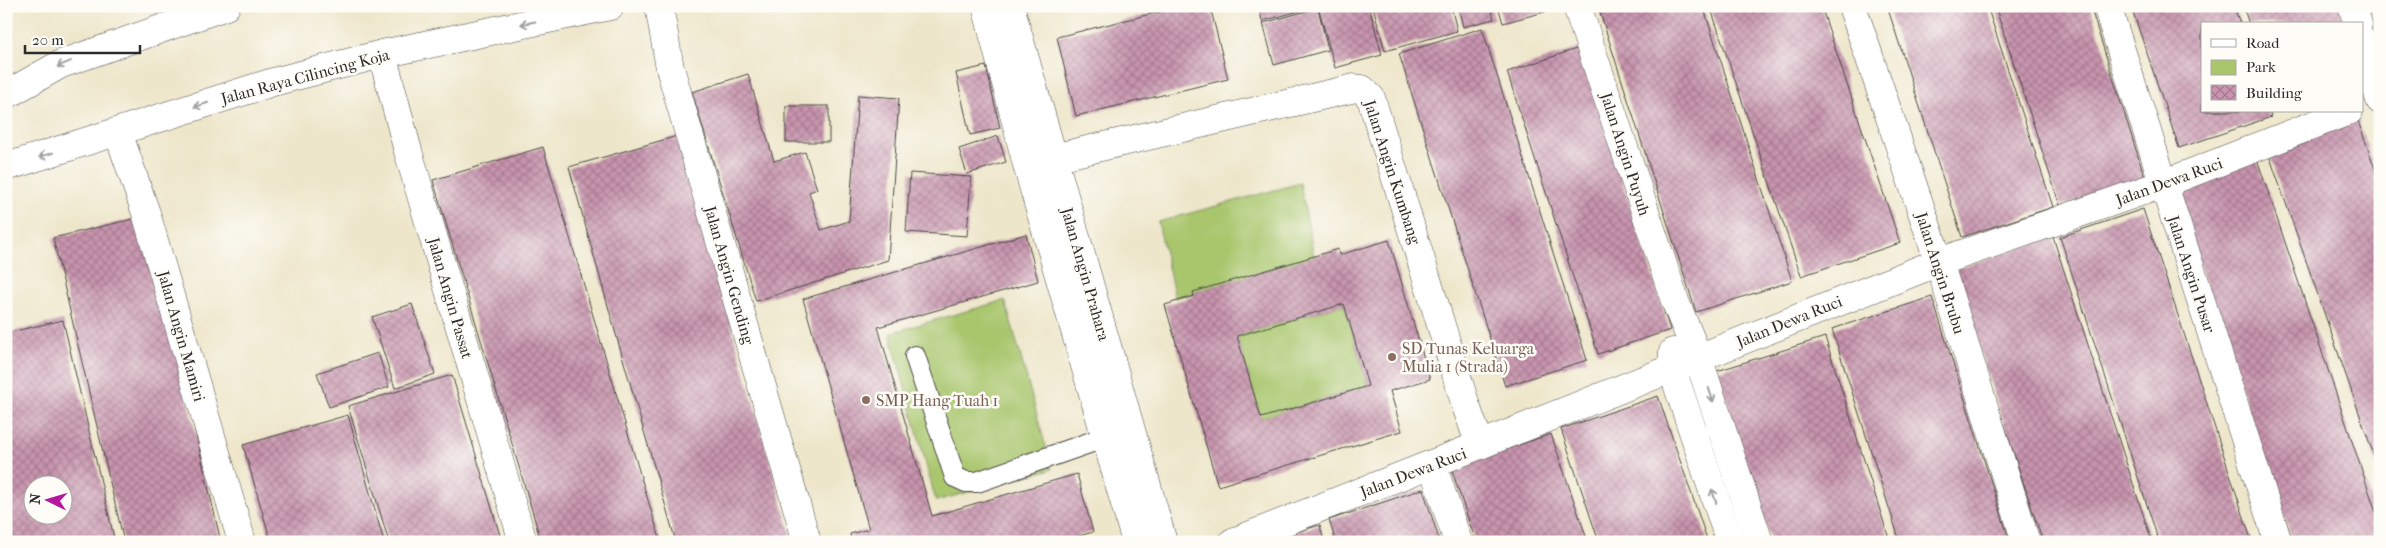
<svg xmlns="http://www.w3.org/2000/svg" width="2386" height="548" font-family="'IM FELL French Canon',serif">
	<defs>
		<pattern id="building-cross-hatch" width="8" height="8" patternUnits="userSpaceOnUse" patternTransform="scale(1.25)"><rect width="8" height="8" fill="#c894ae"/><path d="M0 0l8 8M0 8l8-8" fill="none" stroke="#a3798e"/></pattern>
	</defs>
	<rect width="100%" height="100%" fill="#fdfcf7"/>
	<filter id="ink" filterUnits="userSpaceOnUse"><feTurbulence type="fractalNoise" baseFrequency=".02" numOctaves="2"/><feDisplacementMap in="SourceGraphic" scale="10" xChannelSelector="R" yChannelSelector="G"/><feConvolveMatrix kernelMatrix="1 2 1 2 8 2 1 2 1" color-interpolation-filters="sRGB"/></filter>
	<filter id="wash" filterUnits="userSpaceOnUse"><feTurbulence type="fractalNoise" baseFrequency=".0096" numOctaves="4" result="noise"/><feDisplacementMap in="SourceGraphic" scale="20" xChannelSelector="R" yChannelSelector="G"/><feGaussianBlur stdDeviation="1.12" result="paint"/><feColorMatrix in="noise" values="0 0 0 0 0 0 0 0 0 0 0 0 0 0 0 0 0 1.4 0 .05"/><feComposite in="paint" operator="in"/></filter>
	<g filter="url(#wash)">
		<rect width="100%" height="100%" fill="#eee6ca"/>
		<g fill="#a9c66d" stroke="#6a784c">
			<path d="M1300 183 1314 257 1175 298 1158 222Z"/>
			<path d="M1005 300 1052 469 936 501 890 333Z"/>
			<path d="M1344 304 1368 386 1261 418 1237 336Z"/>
		</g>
		<g id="blocks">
			<g fill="url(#building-cross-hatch)" fill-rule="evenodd">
				<path d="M1183 6H1210L1228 79 1076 116 1057 37Z"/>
				<path d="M1259 6H1314L1315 7 1262 21Z"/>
				<path d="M1318 6H1369L1382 55 1335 68Z"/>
				<path d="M1373 6H1451L1457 31 1385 51Z"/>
				<path d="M1458 6H1491L1494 19 1463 27Z"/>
				<path d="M1498 6H1562L1563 7 1503 23Z"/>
				<path d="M1598 6H1703L1792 281 1696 312Z"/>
				<path d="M1710 6H1821L1900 243 1801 276Z"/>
				<path d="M1887 6H1987L2053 207 1962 237Z"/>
				<path d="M1995 6H2090L2145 178 2060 206Z"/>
				<path d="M2131 6H2234L2240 24H2202V111H2269L2271 117 2179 148Z"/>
				<path d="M2243 6H2339L2345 24H2249Z"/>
				<path d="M1318 8 1328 50 1274 65 1263 23Z"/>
				<path d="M1482 28 1587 360 1505 386 1399 54Z"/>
				<path d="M1579 48 1670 330 1598 354 1507 72Z"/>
				<path d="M986 66 1000 128 970 135 956 73Z"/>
				<path d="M748 74 774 161 805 152 817 189 809 192 821 230 849 221 858 95 899 98 888 260 756 301 692 92Z"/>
				<rect x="786" y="106" width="43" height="36"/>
				<path d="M2357 118 2380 183 2379 470 2267 149Z"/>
				<path d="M677 136 793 542H676L615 331 569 167Z"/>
				<path d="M998 136 1006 162 967 174 959 149Z"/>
				<path d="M543 147 643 484 661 542H541L534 517 433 180Z"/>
				<path d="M2257 159 2380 524V542H2293L2173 187Z"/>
				<path d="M910 173 971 177 967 236 906 232Z"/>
				<path d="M2143 209 2195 367 2252 542H2159L2060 237Z"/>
				<path d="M145 216 182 375 221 542H124L53 238Z"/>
				<path d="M1026 234 1038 281 878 327 932 516 1077 474 1093 532 1058 542H852L850 534 869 529 803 299Z"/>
				<path d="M2053 237 2152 542H2043L1953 270Z"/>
				<path d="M1389 240 1430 379 1390 391 1402 431 1218 486 1165 305 1194 296 1193 292 1338 249 1339 255ZM1344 304 1368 386 1261 418 1237 336Z"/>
				<path d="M1932 297 1971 419 2010 542H1900L1832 329Z"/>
				<path d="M412 304 435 374 395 388 372 317Z"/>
				<path d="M63 320 115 542H6V333ZM32 486H62V516H32Z"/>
				<path d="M1825 337 1890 542H1771L1717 371Z"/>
				<path d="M378 353 389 387 329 407 317 373Z"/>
				<path d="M452 375 502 542H389L348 406Z"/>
				<path d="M1658 396 1708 542H1599L1561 429Z"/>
				<path d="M348 415 384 542H271L243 445Z"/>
				<path d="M1551 434 1588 542H1476L1451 468Z"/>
				<path d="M1423 489 1440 542H1336L1329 520Z"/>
				<path d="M1320 525 1324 542H1266V541Z"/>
			</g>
		</g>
	</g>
	<g filter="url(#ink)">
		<use href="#blocks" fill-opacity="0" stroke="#484743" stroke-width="1"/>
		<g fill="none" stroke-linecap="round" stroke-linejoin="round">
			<g stroke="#484743" stroke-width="22">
				<path id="service" d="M915 356 955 477 966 482H977L1106 437"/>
			</g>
			<g stroke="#484743" stroke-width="29">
				<g id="minor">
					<path d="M659 6 670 68 807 542"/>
					<path d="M986 6 1027 165 1136 542"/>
					<path d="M1010 6 1163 542"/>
					<path d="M1577 6 1675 301 1698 357 1759 542"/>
					<path d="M1852 6 1939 262 2026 542"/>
					<path d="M2107 6 2278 542"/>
					<path d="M2352 6 2358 24"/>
					<path d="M2362 40 2380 100"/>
					<path d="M382 54 408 151 523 542"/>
					<path d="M118 132 146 213 242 542"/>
					<path d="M1053 158 1355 88 1362 89 1371 98 1466 406 1480 445"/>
					<path d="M1673 352 1672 369 1730 542"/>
					<path d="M1432 464 1458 542"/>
					<path d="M1233 542 1480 445 1939 262 2163 184 2349 111"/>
				</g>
			</g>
			<g stroke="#484743" stroke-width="29">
				<path id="trunk" d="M6 167 273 82 382 54 610 6"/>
			</g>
			<g stroke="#484743" stroke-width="29">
				<path id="motorway" d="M6 95 61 64 226 6"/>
			</g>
			<use href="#service" stroke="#fff" stroke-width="20"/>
			<use href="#minor" stroke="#fff" stroke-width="28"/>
			<use href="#trunk" stroke="#fff" stroke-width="28"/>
			<use href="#motorway" stroke="#fff" stroke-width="28"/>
		</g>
		<defs><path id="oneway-shaft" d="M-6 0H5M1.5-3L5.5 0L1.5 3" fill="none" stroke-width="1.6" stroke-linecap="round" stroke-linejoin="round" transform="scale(1.25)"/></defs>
		<g stroke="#a0a0a0">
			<use href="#oneway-shaft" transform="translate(528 23) rotate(169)"/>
			<use href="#oneway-shaft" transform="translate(64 64) rotate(157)"/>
			<use href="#oneway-shaft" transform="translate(201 105) rotate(162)"/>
			<use href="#oneway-shaft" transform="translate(46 155) rotate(163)"/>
			<use href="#oneway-shaft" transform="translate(1711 395) rotate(72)"/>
			<use href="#oneway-shaft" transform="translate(1714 496) rotate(-108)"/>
		</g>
	</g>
	<g fill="#8d6e63" stroke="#fdfcf7" stroke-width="2">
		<circle cx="1392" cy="357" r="5"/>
		<circle cx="866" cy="400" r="5"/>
	</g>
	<g text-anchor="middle" stroke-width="5" stroke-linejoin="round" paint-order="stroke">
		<g font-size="16" fill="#2b2b2b" stroke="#fdfcf7">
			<text transform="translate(305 76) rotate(-15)" y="6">Jalan Raya Cilincing Koja</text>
			<text transform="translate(1626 154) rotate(72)" y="6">Jalan Angin Puyuh</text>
			<text transform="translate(1393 172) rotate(72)" y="6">Jalan Angin Kumbang</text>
			<text transform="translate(2169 181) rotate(-20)" y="6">Jalan Dewa Ruci</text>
			<text transform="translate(1941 273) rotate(72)" y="6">Jalan Angin Brubu</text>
			<text transform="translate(1086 274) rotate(74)" y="6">Jalan Angin Prahara</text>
			<text transform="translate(2192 274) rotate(72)" y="6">Jalan Angin Pusar</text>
			<text transform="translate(730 275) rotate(74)" y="6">Jalan Angin Gending</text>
			<text transform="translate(451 298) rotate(74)" y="6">Jalan Angin Passat</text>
			<text transform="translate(1789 321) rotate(-22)" y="6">Jalan Dewa Ruci</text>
			<text transform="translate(182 336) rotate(74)" y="6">Jalan Angin Mamiri</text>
			<text transform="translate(1413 472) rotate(-21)" y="6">Jalan Dewa Ruci</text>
		</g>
		<g font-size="16" fill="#785e54" stroke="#fdfcf7" text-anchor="start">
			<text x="1402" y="354">SD Tunas Keluarga<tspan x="1402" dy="18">Mulia 1 (Strada)</tspan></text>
			<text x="876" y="406">SMP Hang Tuah 1</text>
		</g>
	</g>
	<rect width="2386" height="548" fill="none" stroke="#fdfcf7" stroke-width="25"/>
	<rect x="2201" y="22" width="162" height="90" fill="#fdfcf7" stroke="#a9a8a5"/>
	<rect x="2211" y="39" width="25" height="8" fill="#ffffff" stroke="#a9a8a5"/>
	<text x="2246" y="48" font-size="15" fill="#2b2b2b">Road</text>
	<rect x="2211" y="60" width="25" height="15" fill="#a9c66d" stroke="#a9a8a5"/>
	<text x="2246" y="72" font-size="15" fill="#2b2b2b">Park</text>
	<rect x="2211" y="85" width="25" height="15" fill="url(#building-cross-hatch)" stroke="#a9a8a5"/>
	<text x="2246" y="98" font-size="15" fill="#2b2b2b">Building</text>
	<g transform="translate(48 500) rotate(275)"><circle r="24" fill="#fdfcf7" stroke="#a9a8a5"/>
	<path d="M0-4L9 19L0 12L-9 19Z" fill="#b5179e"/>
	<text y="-8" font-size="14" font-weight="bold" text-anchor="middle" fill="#2b2b2b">N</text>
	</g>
	<path d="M25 45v8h115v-8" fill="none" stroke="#2b2b2b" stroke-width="2.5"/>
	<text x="32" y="45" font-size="15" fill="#2b2b2b" stroke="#fdfcf7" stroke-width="4" paint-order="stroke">20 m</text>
</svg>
